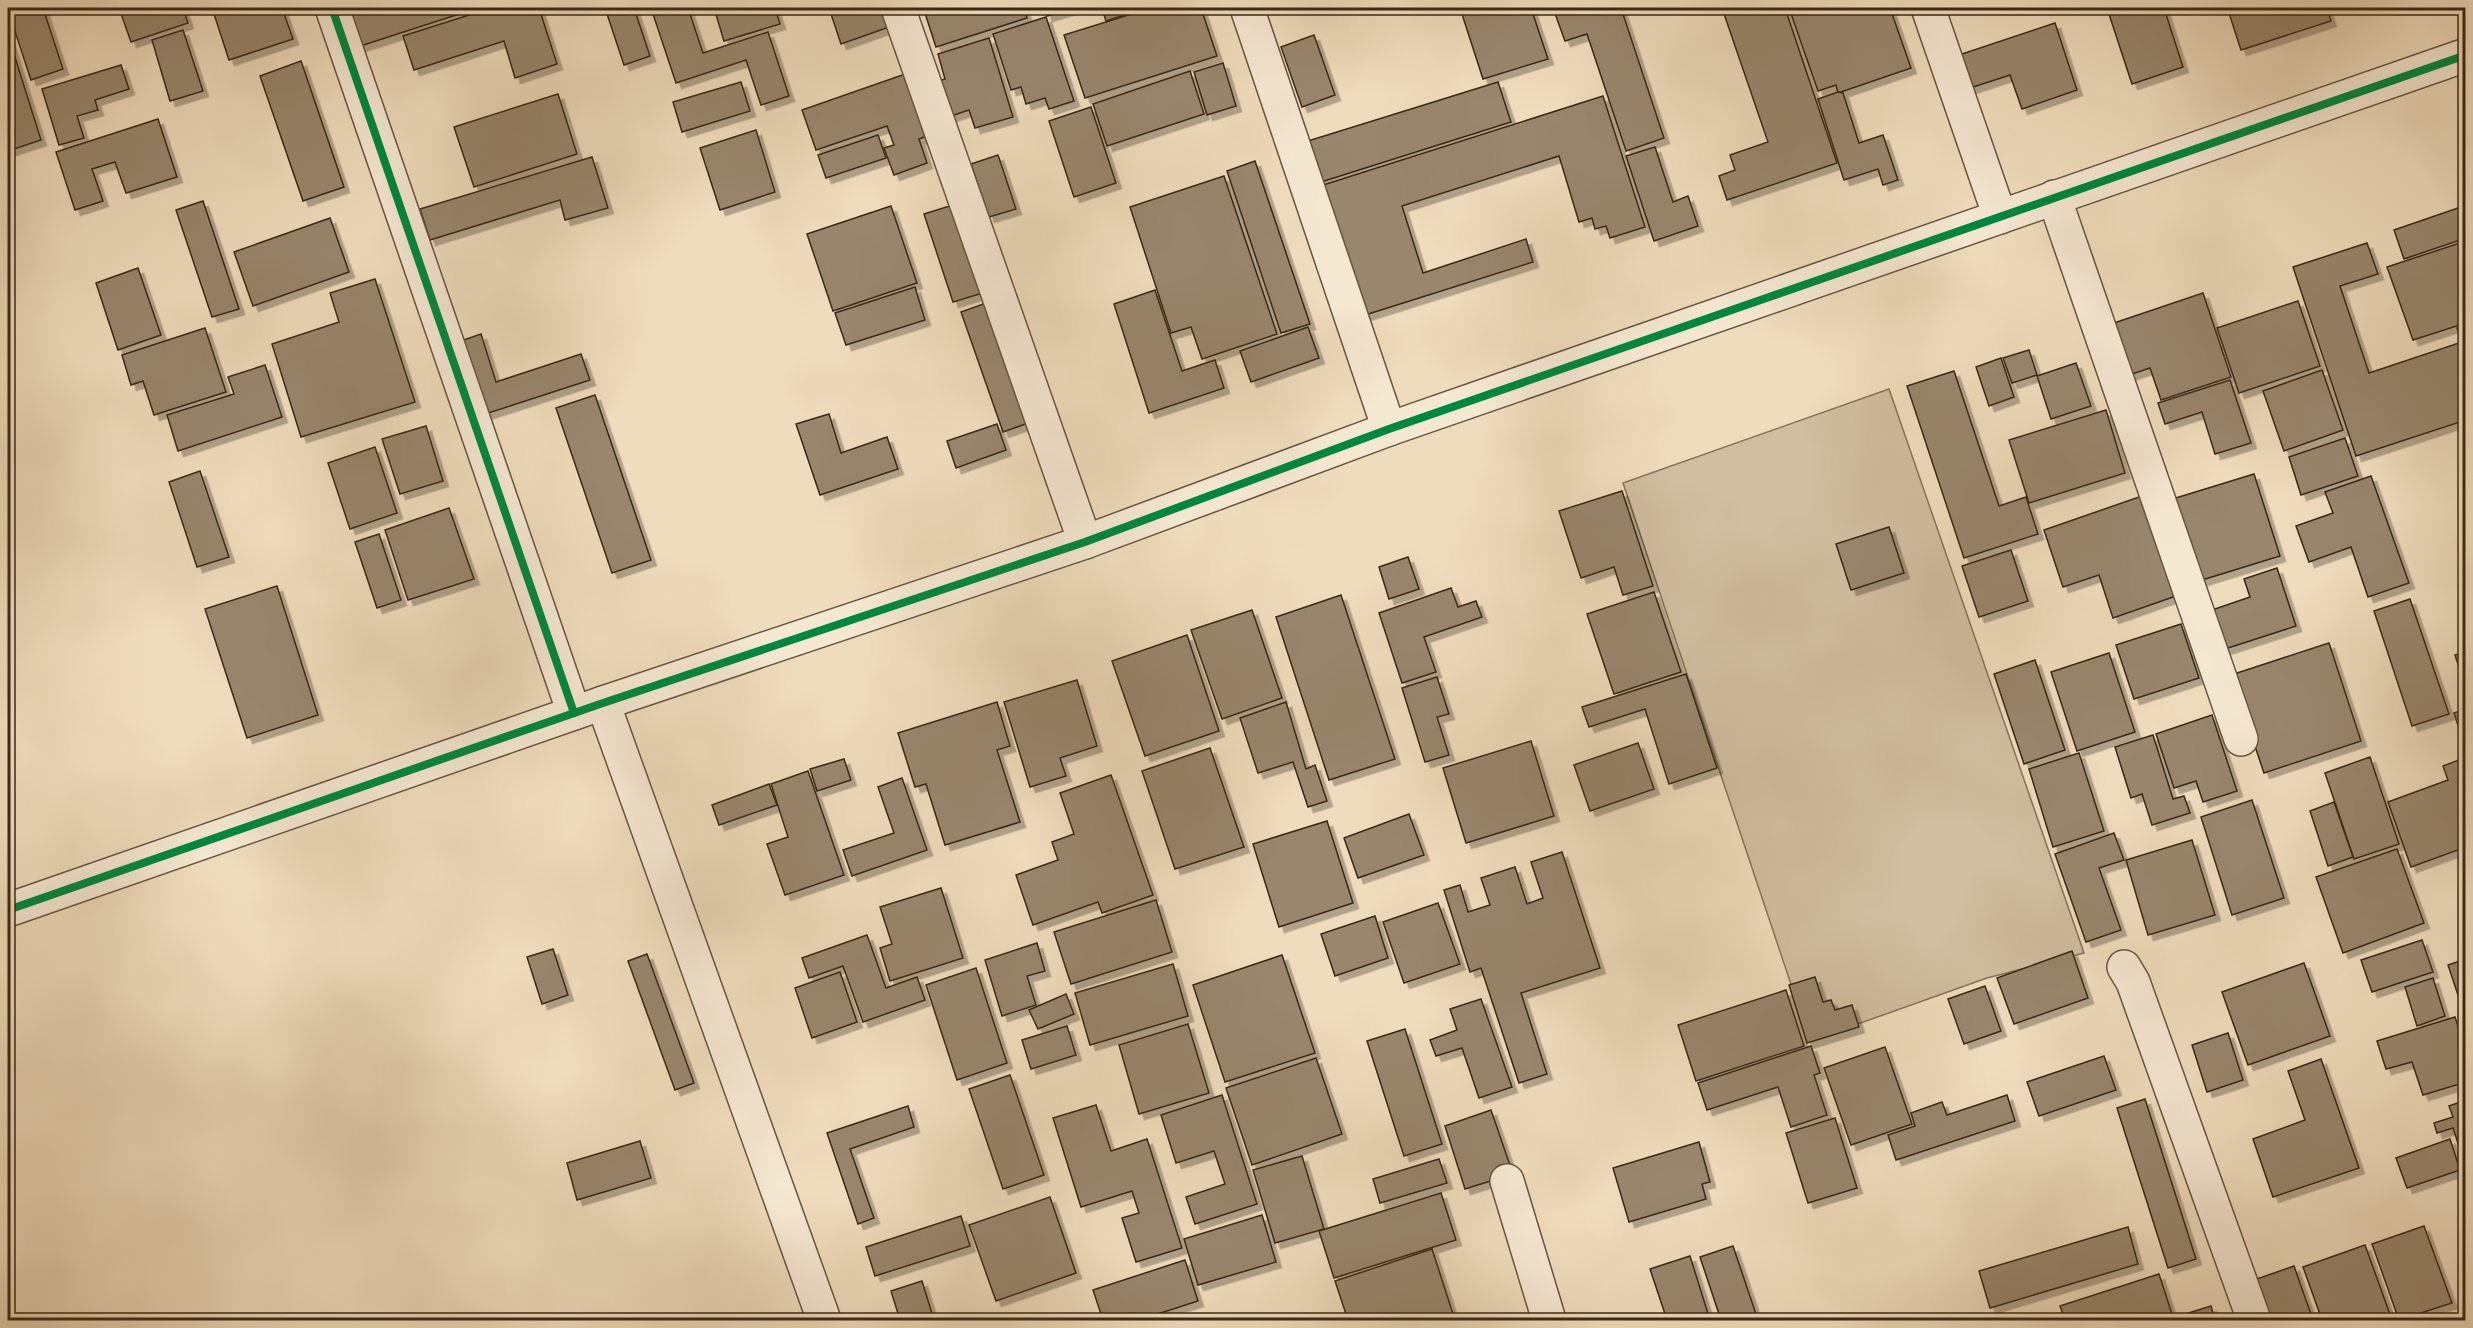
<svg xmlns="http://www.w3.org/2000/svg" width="2473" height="1328" font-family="Cardo,serif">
	<defs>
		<filter id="shadow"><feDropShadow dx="5.5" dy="5.5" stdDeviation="0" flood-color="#0004"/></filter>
	</defs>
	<rect width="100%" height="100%" fill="#efdcbc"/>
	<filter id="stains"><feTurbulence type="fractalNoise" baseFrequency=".00333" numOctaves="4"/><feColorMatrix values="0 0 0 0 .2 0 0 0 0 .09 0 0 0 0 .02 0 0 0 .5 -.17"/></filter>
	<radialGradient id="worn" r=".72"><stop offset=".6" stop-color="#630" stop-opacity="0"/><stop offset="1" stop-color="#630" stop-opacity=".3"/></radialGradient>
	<path fill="#d0bea0" stroke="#84745c" stroke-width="1.5" d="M1889 389 2084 953 1987 978 1810 1041 1623 483Z"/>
	<g fill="#98866d" stroke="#392917" stroke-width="1.5" filter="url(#shadow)">
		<path d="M36 8H43L63 69 31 80 10 16Z"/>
		<path d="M119 8H183L188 23 131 42Z"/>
		<path d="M235 8H282L293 39 229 60 214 14Z"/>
		<path d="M341 8H478L354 48Z"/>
		<path d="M491 8H539L557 64 515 78 504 41 414 70 403 36Z"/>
		<path d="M605 8H634L650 56 624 65Z"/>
		<path d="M651 8H688L703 53 768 32 789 96 761 105 746 60 676 83Z"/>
		<path d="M714 8H775L780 24 724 41Z"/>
		<path d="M829 8H883L889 27 841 44Z"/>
		<path d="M932 8H1024L1027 18 936 47 924 10Z"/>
		<path d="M1044 8H1074L1047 16Z"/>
		<path d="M1102 8H1146L1106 21Z"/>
		<path d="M1151 8H1201L1217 56 1085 98 1064 35Z"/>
		<path d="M1460 8H1531L1548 59 1483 79Z"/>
		<path d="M1553 8H1621L1664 138 1626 151 1587 34 1565 41Z"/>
		<path d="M1722 8H1785L1837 163 1727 200 1719 176 1735 170 1730 155 1768 142Z"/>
		<path d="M1789 8H1890L1911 68 1838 93 1836 85 1818 91Z"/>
		<path d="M2107 8H2164L2183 67 2132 84Z"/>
		<path d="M2247 8H2327L2331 21 2241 50 2229 13Z"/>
		<path d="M1046 17 1074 101 1049 109 1045 98 1026 104 1021 87 1011 90 993 34Z"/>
		<path d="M2055 23 2077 90 2022 109 2010 75 1964 90 1953 57Z"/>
		<path d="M183 30 203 91 170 101 152 40Z"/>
		<path d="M8 35 41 140 8 151Z"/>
		<path d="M1314 35 1335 95 1302 107 1281 47Z"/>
		<path d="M989 38 1013 117 975 128 969 110 945 118 934 82 945 79 938 54Z"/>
		<path d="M301 61 344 187 303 201 260 76Z"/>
		<path d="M1223 63 1236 106 1207 115 1194 72Z"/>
		<path d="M121 65 129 89 95 100 98 110 77 116 84 138 59 145 42 89Z"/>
		<path d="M1190 71 1204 114 1107 146 1093 104Z"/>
		<path d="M911 72 933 134 919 139 927 163 894 175 884 148 894 145 887 126 816 150 802 110Z"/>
		<path d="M741 82 750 111 682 132 673 102Z"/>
		<path d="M1498 82 1511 122 1321 182 1308 141Z"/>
		<path d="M1838 92 1843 93 1859 143 1883 135 1898 180 1883 185 1878 169 1844 180 1818 99Z"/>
		<path d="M558 94 577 154 474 187 454 127Z"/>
		<path d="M1603 96 1645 227 1610 238 1606 226 1595 229 1592 218 1579 222 1559 156 1402 206 1423 273 1526 239 1533 262 1362 316 1320 186Z"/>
		<path d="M1091 107 1116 183 1074 197 1049 121Z"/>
		<path d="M158 119 177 177 126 193 115 162 92 169 103 201 75 210 56 152Z"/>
		<path d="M756 130 775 192 720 210 700 148Z"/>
		<path d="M878 135 886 158 826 178 818 155Z"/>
		<path d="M1655 147 1673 202 1688 196 1698 226 1654 241 1626 156Z"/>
		<path d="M998 155 1016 209 989 217 971 164Z"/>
		<path d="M592 157 608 208 565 220 560 200 430 240 420 209Z"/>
		<path d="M1255 161 1310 324 1281 333 1227 171Z"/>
		<path d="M1224 176 1277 334 1202 359 1191 327 1171 333 1130 207Z"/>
		<path d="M203 201 239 309 212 317 176 210Z"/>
		<path d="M956 204 986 292 953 302 924 214Z"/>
		<path d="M891 206 917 283 833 311 807 234Z"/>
		<path d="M2461 207 2466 220V238L2404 259 2394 230Z"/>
		<path d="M330 218 349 272 253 306 234 252Z"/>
		<path d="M2466 241V323L2413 340 2387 267Z"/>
		<path d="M2367 243 2378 274 2340 286 2369 373 2462 342 2457 328 2466 325V420L2356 456 2293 267Z"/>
		<path d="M138 268 161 335 118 350 96 283Z"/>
		<path d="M375 279 415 402 301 437 272 344 339 322 330 293Z"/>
		<path d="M915 287 925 320 846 345 835 313Z"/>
		<path d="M1155 290 1182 371 1215 360 1224 388 1149 413 1114 304Z"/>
		<path d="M2203 293 2231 377 2161 400 2150 368 2129 375 2111 324Z"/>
		<path d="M2298 301 2320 366 2239 393 2217 328Z"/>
		<path d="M989 302 1031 422 1003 432 961 312Z"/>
		<path d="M1308 327 1319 358 1251 382 1240 351Z"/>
		<path d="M205 328 226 392 154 415 143 381 131 385 122 355Z"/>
		<path d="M481 334 496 382 581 354 590 380 482 415 458 342Z"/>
		<path d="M2029 350 2037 375 2012 383 2003 358Z"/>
		<path d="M2001 358 2014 397 1989 406 1976 367Z"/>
		<path d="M2076 363 2091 406 2051 419 2037 376Z"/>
		<path d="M265 365 282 417 178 451 167 415 234 394 228 377Z"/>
		<path d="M2322 370 2343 430 2284 451 2263 391Z"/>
		<path d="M1954 371 1999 506 2026 497 2038 534 1964 558 1907 386Z"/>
		<path d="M2230 380 2251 443 2215 454 2202 412 2165 424 2158 403Z"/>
		<path d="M595 395 651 560 612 573 556 408Z"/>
		<path d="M2106 410 2125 473 2029 503 2009 440Z"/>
		<path d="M829 414 841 453 887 437 898 469 820 495 796 424Z"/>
		<path d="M997 424 1006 450 956 468 947 441Z"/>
		<path d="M426 426 443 481 400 494 382 439Z"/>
		<path d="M2345 438 2358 476 2301 495 2289 457Z"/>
		<path d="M375 447 397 513 350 529 328 463Z"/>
		<path d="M200 471 229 557 197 567 169 482Z"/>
		<path d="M2254 474 2280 556 2202 580 2190 539 2179 543 2166 501Z"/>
		<path d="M2371 476 2409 583 2368 597 2351 547 2309 562 2296 526 2333 513 2325 492Z"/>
		<path d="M1622 491 1653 586 1623 595 1614 567 1581 578 1559 511Z"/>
		<path d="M2142 496 2176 596 2113 618 2099 575 2063 587 2044 530Z"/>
		<path d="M449 508 474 579 408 600 385 530Z"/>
		<path d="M1889 527 1904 573 1851 590 1836 544Z"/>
		<path d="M379 534 401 600 377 608 355 542Z"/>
		<path d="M2011 550 2028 601 1979 617 1962 566Z"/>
		<path d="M1408 557 1419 589 1389 599 1379 567Z"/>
		<path d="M2277 568 2296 626 2225 649 2212 610 2250 597 2244 579Z"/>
		<path d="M277 586 318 715 247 738 205 609Z"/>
		<path d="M1451 588 1458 607 1476 601 1482 617 1424 637 1436 672 1402 683 1379 613Z"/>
		<path d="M1654 592 1681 672 1614 694 1587 614Z"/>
		<path d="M1341 595 1395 759 1329 780 1276 617Z"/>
		<path d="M2410 599 2449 714 2412 726 2374 611Z"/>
		<path d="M1252 610 1282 698 1222 719 1191 630Z"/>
		<path d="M2181 624 2199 678 2134 699 2116 645Z"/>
		<path d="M1187 635 1219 731 1145 756 1112 661Z"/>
		<path d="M2329 643 2361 741 2264 773 2231 675Z"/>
		<path d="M2466 652V686H2465L2455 655Z"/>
		<path d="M2109 653 2135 732 2077 751 2051 672Z"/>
		<path d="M2035 660 2065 750 2024 764 1994 674Z"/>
		<path d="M1686 674 1717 768 1669 784 1645 709 1589 727 1582 707Z"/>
		<path d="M1437 677 1449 714 1437 717 1449 755 1425 762 1402 688Z"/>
		<path d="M1077 680 1097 746 1060 758 1066 776 1030 787 1004 702Z"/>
		<path d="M997 702 1010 746 997 750 1020 822 945 845 926 784 915 787 898 733Z"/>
		<path d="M1286 702 1306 769 1315 765 1327 801 1308 807 1293 762 1258 773 1240 718Z"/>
		<path d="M2466 709V750L2454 713Z"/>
		<path d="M2212 715 2237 791 2203 802 2196 781 2174 788 2156 734Z"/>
		<path d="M2153 735 2173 799 2184 796 2190 813 2152 825 2142 794 2131 798 2115 747Z"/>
		<path d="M1531 741 1554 816 1466 843 1443 768Z"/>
		<path d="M1638 743 1654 789 1590 811 1574 765Z"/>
		<path d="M1210 748 1244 847 1175 869 1142 771Z"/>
		<path d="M2079 753 2104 831 2053 847 2029 769Z"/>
		<path d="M2370 757 2399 844 2354 859 2325 773Z"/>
		<path d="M2464 758 2466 847 2411 867 2388 802 2448 780 2443 766Z"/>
		<path d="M844 759 851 780 817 791 810 769Z"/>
		<path d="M808 771 844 875 785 895 767 844 788 837 771 784Z"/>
		<path d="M1111 775 1153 895 1102 913 1098 902 1033 925 1016 875 1058 860 1052 842 1074 834 1060 793Z"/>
		<path d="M902 778 927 850 852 876 843 850 894 833 878 787Z"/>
		<path d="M769 784 777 805 719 825 712 805Z"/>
		<path d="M2252 800 2284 898 2232 915 2201 817Z"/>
		<path d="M2334 802 2353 857 2328 866 2310 811Z"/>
		<path d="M1409 814 1424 855 1358 878 1344 838Z"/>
		<path d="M1327 821 1353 903 1279 927 1253 844Z"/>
		<path d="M2114 833 2124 860 2099 868 2121 930 2086 942 2055 854Z"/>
		<path d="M2192 840 2215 915 2148 935 2126 860Z"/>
		<path d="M2397 849 2424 923 2343 953 2316 877Z"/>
		<path d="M1562 852 1600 968 1521 993 1547 1074 1519 1083 1481 968 1470 972 1444 890 1460 885 1468 912 1490 905 1481 878 1515 867 1527 904 1543 898 1531 862Z"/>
		<path d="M941 888 963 958 890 981 880 948 892 944 880 907Z"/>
		<path d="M1156 900 1172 952 1071 984 1054 932Z"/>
		<path d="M1438 903 1460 964 1404 983 1383 922Z"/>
		<path d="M1375 916 1388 958 1335 976 1321 934Z"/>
		<path d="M867 935 886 988 917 977 925 1000 863 1022 843 966 809 978 802 958Z"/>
		<path d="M2422 940 2433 972 2372 992 2361 960Z"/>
		<path d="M1037 943 1045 971 1027 976 1036 1005 1002 1016 985 960Z"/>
		<path d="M553 949 568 995 542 1004 527 957Z"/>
		<path d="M2072 951 2088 998 2014 1024 1997 978Z"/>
		<path d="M647 954 694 1083 675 1090 628 961Z"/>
		<path d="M1282 955 1315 1053 1225 1082 1193 985Z"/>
		<path d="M2466 959V1012L2464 1013 2448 965Z"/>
		<path d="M2304 963 2330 1036 2248 1065 2222 992Z"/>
		<path d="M1173 964 1188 1016 1090 1045 1075 993Z"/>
		<path d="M976 968 1007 1063 957 1080 926 985Z"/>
		<path d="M840 972 857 1022 812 1038 795 988Z"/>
		<path d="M1815 977 1823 1002 1831 1000 1835 1010 1852 1005 1859 1027 1807 1043 1789 985Z"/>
		<path d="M2433 978 2445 1016 2417 1026 2405 987Z"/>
		<path d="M1985 986 2001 1031 1964 1044 1948 999Z"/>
		<path d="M1786 990 1804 1046 1696 1081 1678 1025Z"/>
		<path d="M1066 994 1074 1014 1038 1029 1029 1010Z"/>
		<path d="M1481 999 1512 1087 1479 1098 1462 1048 1436 1056 1430 1040 1457 1030 1450 1009Z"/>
		<path d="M2455 1017 2466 1051V1082L2423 1095 2412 1062 2386 1069 2377 1041Z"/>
		<path d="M1188 1024 1209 1093 1139 1114 1119 1045Z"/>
		<path d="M1067 1026 1076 1055 1031 1069 1022 1040Z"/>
		<path d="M1405 1029 1442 1144 1404 1156 1367 1041Z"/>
		<path d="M2228 1033 2243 1080 2207 1092 2192 1045Z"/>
		<path d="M1811 1046 1820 1073 1814 1075 1827 1115 1791 1127 1778 1087 1707 1110 1698 1083Z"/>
		<path d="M1885 1047 1912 1124 1851 1145 1824 1068Z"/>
		<path d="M2104 1056 2116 1090 2039 1116 2027 1082Z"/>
		<path d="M1316 1058 1342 1134 1252 1165 1226 1088Z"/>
		<path d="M2321 1059 2359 1168 2273 1197 2253 1139 2305 1120 2288 1071Z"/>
		<path d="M1010 1075 1044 1175 1003 1189 969 1089Z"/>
		<path d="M1222 1095 1257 1204 1195 1224 1186 1197 1225 1184 1214 1151 1176 1163 1161 1115Z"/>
		<path d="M2007 1095 2015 1121 1896 1160 1888 1135 1915 1126 1911 1113 1942 1102 1947 1115Z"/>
		<path d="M2145 1099 2196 1259 2168 1268 2117 1108Z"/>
		<path d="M2466 1100V1168L2453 1128 2437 1133 2434 1123 2453 1117 2449 1106Z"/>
		<path d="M1096 1105 1111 1151 1147 1139 1182 1248 1136 1262 1122 1218 1139 1213 1132 1191 1081 1207 1053 1118Z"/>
		<path d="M908 1106 914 1127 850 1149 874 1218 858 1224 827 1133Z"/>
		<path d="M1491 1110 1513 1174 1465 1189 1445 1126Z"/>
		<path d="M1835 1118 1857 1188 1808 1203 1786 1133Z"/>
		<path d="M2450 1139 2460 1170 2407 1188 2396 1158Z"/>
		<path d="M640 1141 651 1178 577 1200 567 1163Z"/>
		<path d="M1699 1142 1710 1182 1702 1184 1706 1199 1629 1222 1613 1168Z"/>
		<path d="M1302 1156 1324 1229 1275 1243 1253 1170Z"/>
		<path d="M1439 1159 1447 1183 1380 1203 1373 1179Z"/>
		<path d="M1441 1193 1456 1240 1334 1278 1319 1231Z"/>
		<path d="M1050 1197 1076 1273 996 1301 969 1225Z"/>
		<path d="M1262 1215 1276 1262 1198 1285 1184 1239Z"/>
		<path d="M961 1216 970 1246 875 1276 866 1247Z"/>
		<path d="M2424 1226 2452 1303 2399 1320 2372 1244Z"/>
		<path d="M2128 1227 2138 1264 1990 1308 1979 1271Z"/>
		<path d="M2365 1245 2392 1320H2322L2303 1267Z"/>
		<path d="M1733 1246 1758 1320H1721L1700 1257Z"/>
		<path d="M1432 1249 1455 1320H1348L1335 1281Z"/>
		<path d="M1690 1256 1710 1320H1667L1650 1269Z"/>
		<path d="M1185 1260 1198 1301 1139 1320H1103L1093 1290Z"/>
		<path d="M2294 1266 2313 1320H2271L2257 1279Z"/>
		<path d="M2159 1274 2172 1314 2151 1320H2065L2060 1306Z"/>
		<path d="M922 1281 934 1320H900L891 1291Z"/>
		<path d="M2211 1306 2215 1320H2166Z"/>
	</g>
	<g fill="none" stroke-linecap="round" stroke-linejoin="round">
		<g stroke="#665640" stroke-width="36">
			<g id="minor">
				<path d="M332 8 574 713"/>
				<path d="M898 8 1085 542"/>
				<path d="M1247 8 1389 429"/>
				<path d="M1928 8 2000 217"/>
				<path d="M2054 197 2241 739"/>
				<path d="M603 703 824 1320"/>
				<path d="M8 910 603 703 1085 542 1389 429 2466 55"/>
				<path d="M2124 967 2133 982 2254 1320"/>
				<path d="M1507 1181 1549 1320"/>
			</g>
		</g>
		<use href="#minor" stroke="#f5e8d3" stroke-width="33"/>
		<g stroke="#f5e8d3" stroke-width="11">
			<g id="cycleway">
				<path d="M332 8 574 713"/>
				<path d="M8 910 603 703 1085 542 1389 429 2466 55"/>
			</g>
		</g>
		<use href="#cycleway" stroke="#00873e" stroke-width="8"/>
	</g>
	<rect width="2473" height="1328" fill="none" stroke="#efdcbc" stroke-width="30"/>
	<rect x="9" y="9" width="2455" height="1310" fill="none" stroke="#392917" stroke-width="3"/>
	<rect x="15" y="15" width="2443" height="1298" fill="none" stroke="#392917" stroke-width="1.5"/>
	<rect width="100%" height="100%" filter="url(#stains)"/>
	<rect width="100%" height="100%" fill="url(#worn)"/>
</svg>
